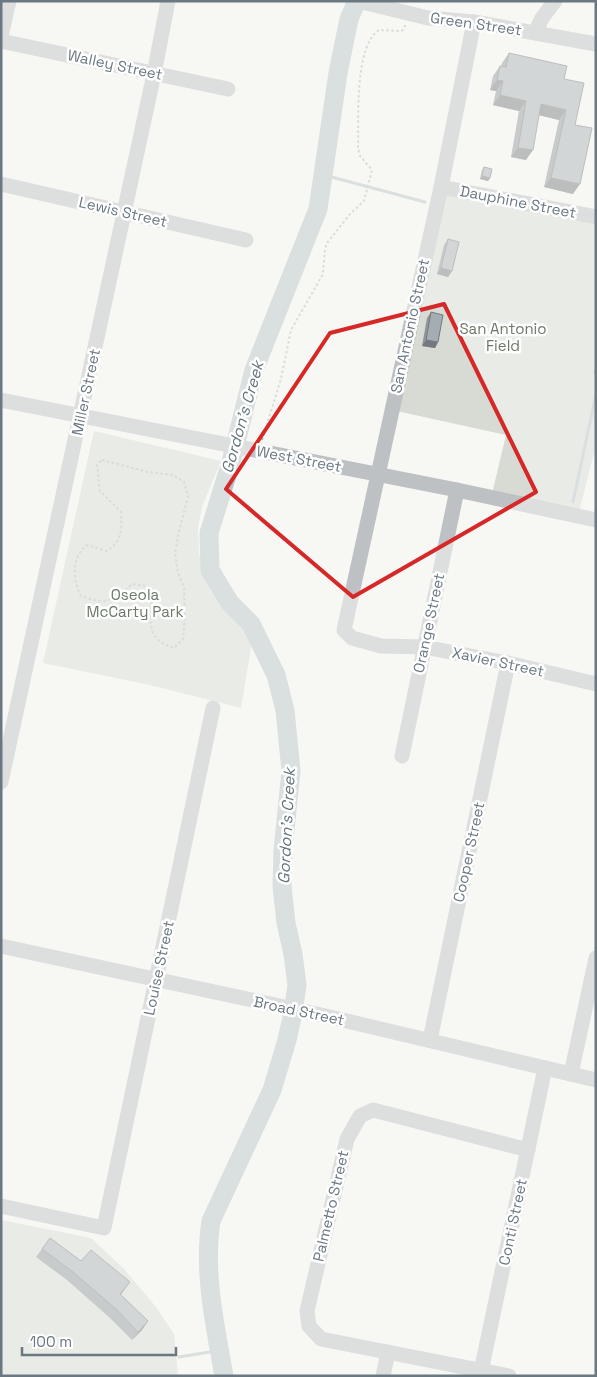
<svg xmlns="http://www.w3.org/2000/svg" width="597" height="1377" font-family="'Space Grotesk',sans-serif">
	<rect width="100%" height="100%" fill="#f7f7f4"/>
	<g fill="#d7dbd4">
		<path d="M441 187 596 217V445L578 516 491 498 506 435 392 410Z"/>
		<path d="M94 431 221 461 202 507 198 528 199 554 205 567 215 595 236 619 252 642 241 708 150 685 43 663Z"/>
		<path d="M1 1220 91 1238 124 1269 156 1307 174 1334 178 1376H1Z"/>
	</g>
	<g fill="none" stroke-linecap="round" stroke-linejoin="round">
		<g stroke="#b7c1c5" stroke-width="3">
			<path d="M324 175 425 202"/>
			<path d="M573 502 596 394"/>
			<path d="M179 1357 210 1352 219 1346"/>
		</g>
		<path stroke="#b7c1c5" stroke-width="19" d="M224 1376C215 1325 203 1272 211 1221L272 1090 287 1040 293 1013 297 985 293 954 286 923 282 886 283 850 291 771 285 710 276 675 251 624 230 603 210 570 209 533 231 462 254 370 318 209 338 73 349 19 357 1"/>
		<g stroke="#b7babc" stroke-width="2" stroke-dasharray="2.5 2.5" stroke-linecap="butt">
			<path d="M262 440 281 379 291 330 323 274 325 249 327 243 350 214 364 201 372 170 360 156 358 148C359 120 354 46 379 30L401 31 403 30 406 24"/>
			<path d="M102 460 148 472 173 475 184 482 188 496 178 536 175 554 178 573 184 588 185 618 183 639 174 648C135 636 160 609 147 586L132 584C114 601 104 606 80 595 73 577 71 558 87 545L107 551C122 541 122 529 121 512L100 491 97 465Z"/>
		</g>
		<g stroke="#bdc1c4" stroke-width="15">
			<path d="M358 1 428 18 474 22 596 44"/>
			<path d="M474 22 441 187 344 630 352 638 381 646 424 647 508 663 596 684"/>
			<path d="M535 33 542 18 555 1"/>
			<path d="M1 36 9 1"/>
			<path d="M1 41 228 89"/>
			<path d="M1 184 246 240"/>
			<path d="M441 187 596 217"/>
			<path d="M1 400 457 490 596 520"/>
			<path d="M402 756 457 490"/>
			<path d="M1 782 154 74 168 1"/>
			<path d="M1 946 317 1014 596 1080"/>
			<path d="M430 1040 508 663"/>
			<path d="M571 1074 596 958"/>
			<path d="M1 1206 104 1228 213 708"/>
			<path d="M383 1376 388 1352"/>
			<path d="M480 1376 545 1068"/>
			<path d="M509 1376 321 1339 309 1326 307 1311 347 1139 360 1116 373 1110 528 1150"/>
		</g>
	</g>
	<g fill="#8f9599">
		<path d="M509 53 564 79 575 125 573 194 544 187 559 120 539 115 526 160 511 157 519 111 493 105 496 91 490 90 493 76 500 66H501L502 63Z"/>
		<path d="M484 167 490 178 488 181 480 179 482 170Z"/>
		<path d="M448 239 452 271 448 277 437 274 444 245Z"/>
		<path d="M431 312 438 342 435 348 422 346 427 318Z"/>
		<path d="M596 363V374H594Z"/>
		<path d="M50 1238 81 1261 130 1282 121 1295 148 1321 142 1330 132 1340 110 1318 67 1280 36 1257Z"/>
	</g>
	<g fill="#74797d">
		<path d="M497 80 503 81 496 91 490 90Z"/>
		<path d="M500 95 526 101 519 111 493 105Z"/>
		<path d="M541 104 566 110 559 120 534 114Z"/>
		<path d="M518 148 533 150 526 160 511 157Z"/>
		<path d="M482 176 490 178 488 181 480 179Z"/>
		<path d="M551 178 580 184 573 194 544 187Z"/>
		<path d="M441 268 452 271 448 277 437 274Z"/>
		<path d="M426 340 438 342 435 348 422 346Z"/>
		<path d="M148 1321 142 1330 132 1340 138 1332Z"/>
	</g>
	<g fill="#a6adb2" stroke="#74797d">
		<path d="M509 53 567 66 564 79 584 83 575 125 592 128 580 184 551 178 566 110 541 104 533 150 518 148 526 101 500 95 503 81 497 80 500 66 506 67Z"/>
		<path d="M484 167 492 169 490 178 482 176Z"/>
		<path d="M448 239 459 242 452 271 441 268Z"/>
		<path d="M431 312 443 315 438 342 426 340Z"/>
		<path d="M50 1238 81 1261 91 1250 130 1282 120 1294 148 1321 138 1332 116 1309 73 1272 42 1249Z"/>
	</g>
	<path d="M0 0H597V1377H0ZM444 304 536 492 353 597 226 489 330 333Z" fill="#f7f7f4" fill-opacity=".55" fill-rule="evenodd"/>
	<path fill="none" stroke="#d62828" stroke-width="4" stroke-linejoin="round" d="M444 304 536 492 353 597 226 489 330 333Z"/>
	<g text-anchor="middle" stroke-width="5" stroke-linejoin="round" paint-order="stroke">
		<g font-size="15" fill="#6a7881" stroke="#fff">
			<text transform="translate(476 24) rotate(8)" y="5">Green Street</text>
			<text transform="translate(115 65) rotate(12)" y="5">Walley Street</text>
			<text transform="translate(518 202) rotate(11)" y="5">Dauphine Street</text>
			<text transform="translate(123 212) rotate(13)" y="5">Lewis Street</text>
			<text transform="translate(410 326) rotate(-78)" y="5">San Antonio Street</text>
			<text transform="translate(86 392) rotate(-78)" y="5">Miller Street</text>
			<text transform="translate(299 459) rotate(11)" y="5">West Street</text>
			<text transform="translate(429 623) rotate(-78)" y="5">Orange Street</text>
			<text transform="translate(498 662) rotate(12)" y="5">Xavier Street</text>
			<text transform="translate(469 852) rotate(-78)" y="5">Cooper Street</text>
			<text transform="translate(159 968) rotate(-78)" y="5">Louise Street</text>
			<text transform="translate(299 1011) rotate(12)" y="5">Broad Street</text>
			<text transform="translate(331 1206) rotate(-77)" y="5">Palmetto Street</text>
			<text transform="translate(513 1222) rotate(-78)" y="5">Conti Street</text>
		</g>
		<g font-size="15" fill="#6c7968" stroke="#fff">
			<text x="503" y="334">San Antonio<tspan x="503" dy="17">Field</tspan></text>
			<text x="135" y="600">Oseola<tspan x="135" dy="17">McCarty Park</tspan></text>
		</g>
		<g font-size="16" font-style="italic" fill="#66777d" stroke="#fff">
			<text transform="translate(242 417) rotate(-74)" y="6">Gordon's Creek</text>
			<text transform="translate(286 826) rotate(-87)" y="6">Gordon's Creek</text>
		</g>
	</g>
	<rect width="597" height="1377" fill="none" stroke="#6a7881" stroke-width="5"/>
	<path d="M22 1347v8h154v-8" fill="none" stroke="#6a7881" stroke-width="2.5"/>
	<text x="30" y="1347" font-size="15" fill="#6a7881" stroke="#ffffff" stroke-width="4" paint-order="stroke">100 m</text>
</svg>
